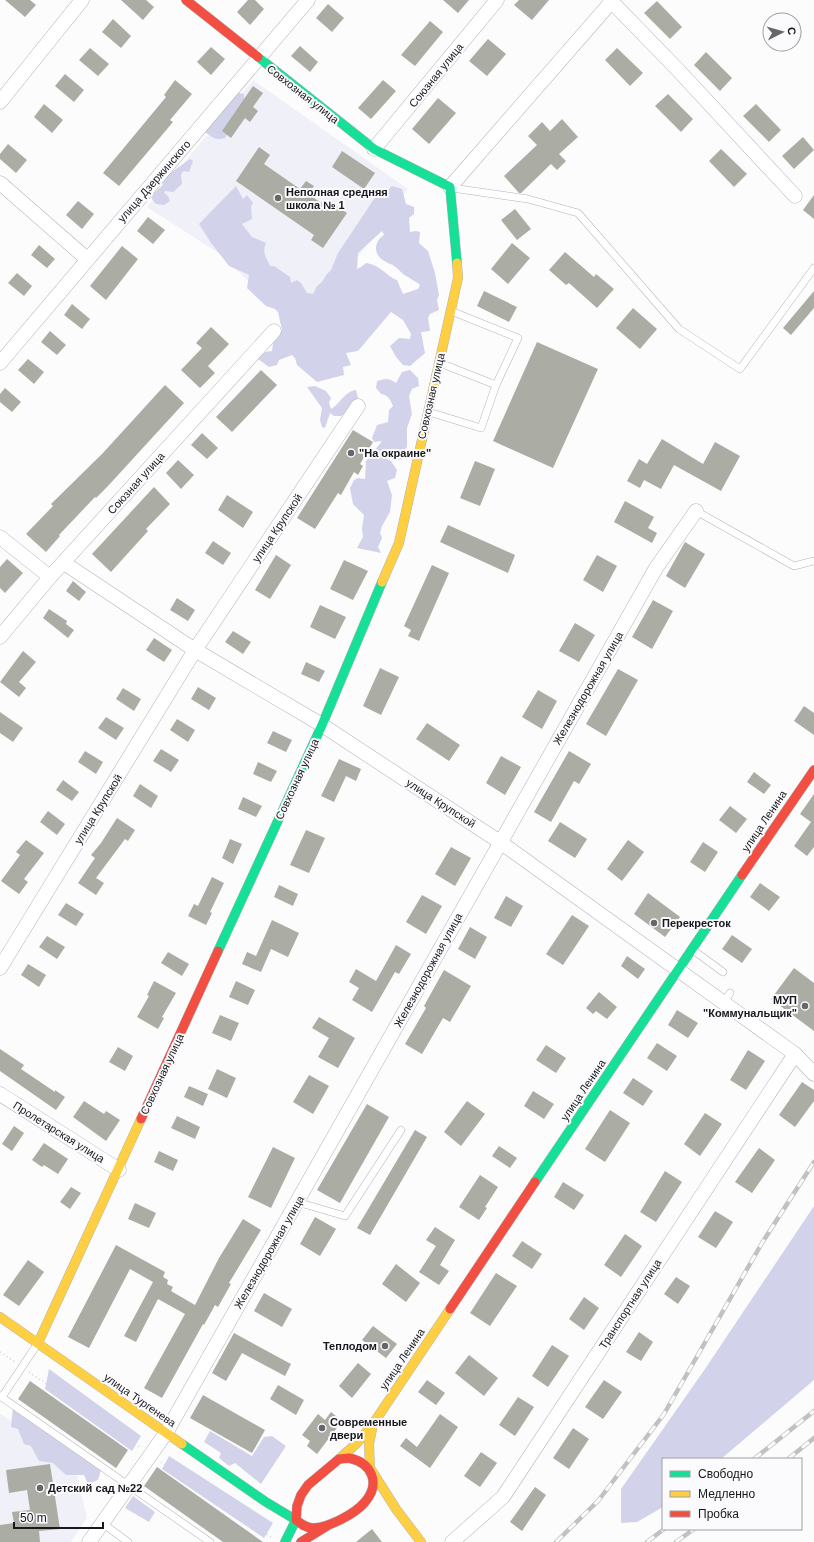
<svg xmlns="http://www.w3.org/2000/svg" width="814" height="1542" font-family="Helvetica,sans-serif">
	<rect width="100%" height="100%" fill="#fcfcfd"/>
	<g fill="#f0f0f8">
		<path d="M253 80 408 189 303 331 275 307 220 254 147 207Z"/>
		<path d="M0 1414 73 1458 87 1518 71 1542H0Z"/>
	</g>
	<g fill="#d3d2eb" fill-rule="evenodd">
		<path d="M239 93 244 94V98L249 102 236 118 225 138C215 141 212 137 204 131L209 122Z"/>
		<path d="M190 159 193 161 189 172 183 171 181 175 182 184 173 192 165 191 164 193 168 196 170 201 164 205 156 204 151 198 155 192 162 186 166 176Z"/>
		<path d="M236 186 243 199 247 195 253 203 251 207 252 219 242 224 252 237 266 243C262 252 266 258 270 266H274L290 277 291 283 297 280 301 283 307 293 313 294 317 286 322 282 326 275 331 270 338 253 376 196 380 193H385L392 186 402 189 406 204 414 207V214L409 218 410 232 416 231 420 232 419 243 428 251 435 273 439 295 437 300 439 310 430 314 428 318 430 331 421 332 425 353 410 366 403 365 396 357 390 346 399 338 410 339 411 334 403 320 391 312 358 351 346 353 351 365 343 367 344 375 317 382 297 365 295 358 292 355 279 360 277 365 269 367 258 359 265 352 272 351 273 343 282 330 278 312 275 309 266 306 247 288 249 275 229 266 211 243 199 224ZM382 231 384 235C373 242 373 256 386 262 389 264 392 264 394 266 399 269 402 274 406 276 411 279 415 281 420 285L418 289 403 294 397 280C386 276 381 265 366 263L361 267 357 269 358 253Z"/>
		<path d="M410 370 418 378 419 386 412 389 409 396 412 414 407 428V447L402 452 403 459 396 460 392 456H388L387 459 391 461 397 470 395 478 387 481 392 495 390 512 382 526 380 533 382 538 378 547 381 553 357 548 363 537 362 529 364 515 353 504 350 488 354 480 358 478 365 479 366 461 382 441 374 442 372 438 377 425 388 422 389 410 393 406C390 399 388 395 381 394L376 388 377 381C386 378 389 378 396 383L402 372Z"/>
		<path d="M315 386 326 391 331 398 329 403 331 409C340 404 345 391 356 390L359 402 351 406 342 416H334L330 413 325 428 322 427 320 420 322 408 307 387Z"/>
		<path d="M814 1206V1380L721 1459H663V1507L637 1522 621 1523V1489L705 1369Z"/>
		<path d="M49 1369 141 1436 132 1451 45 1389Z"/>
		<path d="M13 1407 101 1470 98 1480 88 1484 84 1475H66L53 1463 39 1461 31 1446 24 1444 18 1429 11 1427Z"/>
		<path d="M210 1431 252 1456 264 1437 272 1436 286 1446 261 1484 235 1463 229 1466 219 1458 221 1453 204 1442Z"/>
		<path d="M169 1456 273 1523 264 1538 162 1469Z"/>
		<path d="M133 1496 155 1512 149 1522 125 1508Z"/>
	</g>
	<g fill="#abaca3">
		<path d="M5 0H30L36 5 25 17Z"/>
		<path d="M121 0H146L154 7 143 20Z"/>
		<path d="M248 0H255L264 9 250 25 237 12Z"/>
		<path d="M443 0H469L458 13Z"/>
		<path d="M519 0H549L532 20 514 5Z"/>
		<path d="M657 1 682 27 670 39 644 13Z"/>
		<path d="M328 4 344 18 332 32 316 18Z"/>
		<path d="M113 19 131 36 121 48 102 32Z"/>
		<path d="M430 21 443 32 415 66 401 55Z"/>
		<path d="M488 39 506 54 487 76 469 61Z"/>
		<path d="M300 46 318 62 310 72 291 56Z"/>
		<path d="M211 47 225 59 211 75 197 62Z"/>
		<path d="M90 48 109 64 98 76 79 60Z"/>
		<path d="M617 48 643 73 630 86 605 60Z"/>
		<path d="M706 52 732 78 720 91 694 65Z"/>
		<path d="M65 74 84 90 74 102 55 86Z"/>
		<path d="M175 80 192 94 170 120 173 122 119 186 103 173 166 97 164 95Z"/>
		<path d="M383 80 396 91 371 119 358 108Z"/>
		<path d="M253 86 263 93 253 107 258 111 250 122 245 118 231 138 222 131Z"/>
		<path d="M668 94 693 119 681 132 655 106Z"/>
		<path d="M438 98 456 113 429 144 412 129Z"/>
		<path d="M44 104 63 120 52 133 34 117Z"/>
		<path d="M756 104 781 130 769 142 743 116Z"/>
		<path d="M562 119 578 137 559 154 566 161 557 170 551 164 521 193H519L504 176 537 145 528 136 542 122 550 131Z"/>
		<path d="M803 137 814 150 794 169 782 156Z"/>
		<path d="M8 144 27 160 16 173 0 159V154Z"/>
		<path d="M259 147 270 155 264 164 300 189 306 181 314 186 308 194 332 210 335 205 347 213 323 248 311 240 314 235 236 181Z"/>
		<path d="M721 149 747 174 734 187 709 161Z"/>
		<path d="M342 151 375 173 364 189 332 167Z"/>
		<path d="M814 195V219L803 210Z"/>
		<path d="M78 201 94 214 82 229 66 215Z"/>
		<path d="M515 209 531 229 517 240 501 220Z"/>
		<path d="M148 217 165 230 153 244 137 231Z"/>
		<path d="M512 243 530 258 508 284 491 269Z"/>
		<path d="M39 245 55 259 47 268 31 255Z"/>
		<path d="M122 246 138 259 106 300 90 286Z"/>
		<path d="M565 252 594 277 596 274 614 289 597 308 569 283 566 285 549 270Z"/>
		<path d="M17 273 32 286 24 296 8 283Z"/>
		<path d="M484 291 517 307 509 322 477 306Z"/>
		<path d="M814 291V308L791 335 783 328Z"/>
		<path d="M72 304 90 319 82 329 64 315Z"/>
		<path d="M633 308 657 329 640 349 616 328Z"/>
		<path d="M211 327 229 344 208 366 215 373 200 388 181 370 202 348 196 343Z"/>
		<path d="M50 331 66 345 57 355 41 342Z"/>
		<path d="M537 342 598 369 553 468 493 441Z"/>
		<path d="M28 359 44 372 34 384 18 370Z"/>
		<path d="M261 370 277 385 232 432 216 417Z"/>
		<path d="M165 385 184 403 108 486 96 498 95 497 59 535 60 536 46 552 26 534 53 506 51 504 102 454Z"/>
		<path d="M5 388 21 402 12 412 0 402V394Z"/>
		<path d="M353 430 373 442 360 464 363 466 358 475 354 472 341 495 338 493 315 529 297 518Z"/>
		<path d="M202 433 218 448 207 459 191 445Z"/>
		<path d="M662 439 703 464 715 442 740 456 721 491 674 465 661 489 644 480 640 488 627 481 639 459 647 464Z"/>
		<path d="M178 460 194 475 181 489 166 473Z"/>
		<path d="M475 461 495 469 480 506 460 498Z"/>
		<path d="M154 487 170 504 146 529 148 531 111 572 92 554Z"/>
		<path d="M227 495 253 512 243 528 218 510Z"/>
		<path d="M625 501 654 517 648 528 657 533 652 543 614 522Z"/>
		<path d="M448 525 515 555 508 573 440 542Z"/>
		<path d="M213 541 231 553 223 565 205 553Z"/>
		<path d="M685 542 705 554 685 588 666 576Z"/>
		<path d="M276 555 291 565 270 599 255 590Z"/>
		<path d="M597 555 617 566 603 592 583 580Z"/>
		<path d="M7 559 23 573 5 593 0 588V567Z"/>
		<path d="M344 560 368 571 353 600 330 589Z"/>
		<path d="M432 565 449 573 419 641 408 636 411 630 404 626Z"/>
		<path d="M73 581 86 592 79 601 66 591Z"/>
		<path d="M177 598 195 610 188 621 170 610Z"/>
		<path d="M653 600 673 611 652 649 632 637Z"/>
		<path d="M320 605 346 617 335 639 310 627Z"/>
		<path d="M49 609 67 621 66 624 74 630 68 638 43 618Z"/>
		<path d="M575 623 595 635 579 662 559 651Z"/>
		<path d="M233 631 251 642 243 654 225 642Z"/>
		<path d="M154 638 172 650 164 662 146 650Z"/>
		<path d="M23 651 36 662 19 682 26 688 19 697 0 682Z"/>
		<path d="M306 662 325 671 319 682 301 674Z"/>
		<path d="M380 668 399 677 381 715 363 706Z"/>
		<path d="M618 669 638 680 606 736 586 724Z"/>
		<path d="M198 687 216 698 209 710 191 699Z"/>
		<path d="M123 688 141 699 134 711 116 699Z"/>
		<path d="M538 690 557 701 542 729 522 717Z"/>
		<path d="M804 706 814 713V735L794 721Z"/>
		<path d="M0 712 23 728 13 742 0 733Z"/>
		<path d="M106 717 124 728 116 740 98 728Z"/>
		<path d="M177 719 195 730 188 742 170 730Z"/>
		<path d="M427 723 460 745 449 761 416 739Z"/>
		<path d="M273 731 292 740 286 752 267 743Z"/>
		<path d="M161 749 179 760 171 772 153 761Z"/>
		<path d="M85 751 103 762 96 774 78 762Z"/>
		<path d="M569 751 591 764 579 784 574 781 551 822 534 812Z"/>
		<path d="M501 756 521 767 505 795 486 783Z"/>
		<path d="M339 759 361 769 356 781 346 776 334 802 321 796Z"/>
		<path d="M258 762 277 771 271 782 253 774Z"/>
		<path d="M754 772 771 785 764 794 747 782Z"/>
		<path d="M63 780 79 792 72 801 56 790Z"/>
		<path d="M140 784 158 796 151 808 133 796Z"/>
		<path d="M814 794V847L807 856 794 846 811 822 800 814Z"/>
		<path d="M243 797 262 806 256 817 238 809Z"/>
		<path d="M730 806 747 819 736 833 719 820Z"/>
		<path d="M48 811 65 824 57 835 40 822Z"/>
		<path d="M117 818 135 830 128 841 125 839 96 878 104 883 96 895 78 883 95 858 91 855 101 843Z"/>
		<path d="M560 822 587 839 575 858 548 841Z"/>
		<path d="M306 830 325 838 309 873 290 865Z"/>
		<path d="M230 839 242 844 233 864 222 858Z"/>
		<path d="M26 840 44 853 24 879 28 882 19 894 1 881 20 855 16 852Z"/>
		<path d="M628 840 644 852 622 881 607 869Z"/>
		<path d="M703 842 718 852 705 872 690 862Z"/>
		<path d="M451 847 471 858 455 886 435 874Z"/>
		<path d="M212 877 224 883 210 912 212 913 206 925 188 916 194 904 198 906Z"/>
		<path d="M760 883 780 897 769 911 750 897Z"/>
		<path d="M279 885 298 894 293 906 274 897Z"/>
		<path d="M648 893 680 917 665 937 634 914Z"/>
		<path d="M422 895 442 906 426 934 406 922Z"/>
		<path d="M506 896 523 906 511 927 494 918Z"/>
		<path d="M66 903 84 914 76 926 58 915Z"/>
		<path d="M572 915 589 926 563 965 546 954Z"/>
		<path d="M272 920 299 933 288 957 271 949 261 972 242 964 247 952 256 956Z"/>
		<path d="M470 927 487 937 475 959 458 949Z"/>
		<path d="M732 935 752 949 742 963 722 949Z"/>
		<path d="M47 936 65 947 57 959 39 947Z"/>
		<path d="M396 945 411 954 399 974 395 972 372 1012 352 1000 359 988 349 982 356 969 376 981Z"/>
		<path d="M168 952 189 964 182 976 161 963Z"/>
		<path d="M627 956 645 969 638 979 621 966Z"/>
		<path d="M28 964 46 975 39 987 21 975Z"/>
		<path d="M794 968 814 983V1031L771 999Z"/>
		<path d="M444 970 471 986 450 1022 443 1018 422 1054 405 1044 426 1008 424 1006Z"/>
		<path d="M154 981 176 993 162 1017 164 1018 158 1029 137 1017 149 996 147 995Z"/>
		<path d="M236 981 255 990 248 1005 229 997Z"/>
		<path d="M599 992 617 1007 607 1019 596 1011 593 1014 586 1008Z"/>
		<path d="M677 1010 698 1023 688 1038 668 1025Z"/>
		<path d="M220 1015 239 1023 231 1041 212 1033Z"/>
		<path d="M319 1017 355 1038 338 1068 318 1057 329 1038 312 1028Z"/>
		<path d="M657 1043 677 1056 667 1071 647 1058Z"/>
		<path d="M546 1045 566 1058 556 1073 536 1060Z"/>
		<path d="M118 1047 133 1056 125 1071 109 1062Z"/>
		<path d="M0 1049 24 1065 21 1069 55 1092V1090L65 1097 56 1110 0 1071Z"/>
		<path d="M748 1050 765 1061 746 1090 730 1080Z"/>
		<path d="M217 1069 236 1078 227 1098 208 1089Z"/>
		<path d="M309 1075 329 1086 313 1114 293 1102Z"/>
		<path d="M633 1078 653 1091 643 1106 623 1093Z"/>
		<path d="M802 1082 814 1090V1101L795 1127 779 1115Z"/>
		<path d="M189 1086 208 1094 203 1106 184 1097Z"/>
		<path d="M533 1091 554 1104 544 1119 524 1106Z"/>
		<path d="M84 1101 104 1114 106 1111 120 1120 106 1141 73 1117Z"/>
		<path d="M467 1101 485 1114 461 1146 444 1132Z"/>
		<path d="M367 1104 389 1117 340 1203 317 1190Z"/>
		<path d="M610 1110 630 1123 605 1162 585 1149Z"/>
		<path d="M705 1113 722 1124 700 1156 684 1144Z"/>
		<path d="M177 1116 200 1127 195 1139 171 1128Z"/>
		<path d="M14 1126 24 1133 12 1151 2 1144Z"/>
		<path d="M415 1130 427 1137 370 1235 357 1228Z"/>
		<path d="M44 1143 68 1159 58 1174 44 1165 42 1167 32 1160Z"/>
		<path d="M499 1146 517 1158 510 1168 492 1156Z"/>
		<path d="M273 1147 295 1158 271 1208 248 1197Z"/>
		<path d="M759 1148 775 1160 752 1193 735 1182Z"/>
		<path d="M159 1151 178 1160 173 1171 154 1162Z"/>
		<path d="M665 1171 682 1182 656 1222 640 1212Z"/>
		<path d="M480 1175 498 1187 485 1207 487 1208 479 1220 459 1207Z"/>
		<path d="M563 1182 584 1195 574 1210 554 1197Z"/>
		<path d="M71 1187 81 1193 70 1209 60 1202Z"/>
		<path d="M135 1203 156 1213 149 1228 128 1219Z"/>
		<path d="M715 1211 733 1222 716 1248 698 1237Z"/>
		<path d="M315 1217 336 1229 320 1256 300 1244Z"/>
		<path d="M243 1219 261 1230 229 1283 231 1284 218 1307 215 1305 204 1325 203 1324 162 1398 144 1388 185 1314 158 1299 136 1342 124 1336 153 1282 130 1269 89 1348 68 1337 116 1245 165 1272 163 1277 168 1280 167 1284 173 1287 171 1291 195 1305 219 1258Z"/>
		<path d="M435 1227 455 1240 440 1265 449 1271 439 1285 419 1272 436 1246 426 1240Z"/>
		<path d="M625 1234 642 1246 621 1277 604 1265Z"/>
		<path d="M522 1241 542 1254 532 1269 512 1256Z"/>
		<path d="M28 1260 44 1272 19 1306 3 1295Z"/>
		<path d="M396 1264 420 1283 406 1302 382 1284Z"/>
		<path d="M496 1273 517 1286 490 1326 470 1313Z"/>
		<path d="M676 1277 690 1286 678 1304 664 1294Z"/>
		<path d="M264 1293 292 1309 282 1327 254 1311Z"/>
		<path d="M584 1297 599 1308 584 1330 569 1319Z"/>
		<path d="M373 1326 397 1344 386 1358 362 1340Z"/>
		<path d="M639 1332 653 1342 641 1361 626 1352Z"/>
		<path d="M234 1333 291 1364 285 1376 242 1353 226 1381 212 1373Z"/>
		<path d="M552 1345 569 1356 548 1387 532 1376Z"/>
		<path d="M469 1355 498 1378 484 1396 455 1373Z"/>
		<path d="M358 1363 371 1374 352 1398 339 1386Z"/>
		<path d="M427 1380 445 1393 436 1405 418 1392Z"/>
		<path d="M604 1380 622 1392 603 1419 585 1407Z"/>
		<path d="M30 1381 128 1450 116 1468 18 1399Z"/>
		<path d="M278 1385 304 1400 296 1415 270 1399Z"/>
		<path d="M203 1395 265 1430 252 1453 190 1418Z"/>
		<path d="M518 1397 534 1407 515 1436 499 1425Z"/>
		<path d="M331 1412 342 1421 317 1454 307 1446 310 1441 302 1435 318 1414 325 1420Z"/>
		<path d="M440 1414 458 1427 430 1468 400 1446 406 1438 417 1447Z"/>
		<path d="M573 1428 589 1439 569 1469 553 1458Z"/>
		<path d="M481 1452 497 1463 480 1487 464 1476Z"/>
		<path d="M50 1464 60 1529 39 1531 40 1542H0V1525L14 1523 12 1512 30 1510 27 1490 9 1493 6 1470Z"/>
		<path d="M157 1467 263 1542H223L144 1486Z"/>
		<path d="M535 1487 546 1495 522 1531 510 1522Z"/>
		<path d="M372 1529 382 1542H356Z"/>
	</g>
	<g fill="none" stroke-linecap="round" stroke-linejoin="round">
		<g stroke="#b3b3b6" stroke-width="8">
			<g id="lane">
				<path d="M452 188 528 199 578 213 679 329 740 369 814 268"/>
				<path d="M440 363 496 385"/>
				<path d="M429 412 481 428 496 385 518 338 451 311"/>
				<path d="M696 511 794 566 814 561"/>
				<path d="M693 950 723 972"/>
				<path d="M723 1003 730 993"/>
				<path d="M297 1202 345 1216 401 1130"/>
				<path d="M0 1396 210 1542"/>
				<path d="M2 1397 38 1343"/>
				<path d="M102 1523 128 1542"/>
			</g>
		</g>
		<g stroke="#b3b3b6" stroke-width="15">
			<g id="street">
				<path d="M612 2 678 70 795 196"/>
				<path d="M0 102 82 0"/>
				<path d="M374 149 497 0"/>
				<path d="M0 183 87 259"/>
				<path d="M450 187 613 0"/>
				<path d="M0 363 308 0"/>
				<path d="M0 537 50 577"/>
				<path d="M64 563 195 650 322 725 500 842 795 1054 814 1074"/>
				<path d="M0 637 50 577 274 331"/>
				<path d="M0 968 195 650 358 406"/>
				<path d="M0 1094 119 1170"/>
				<path d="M89 1542 166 1433 656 568 696 511"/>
				<path d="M452 1542 503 1497 795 1054"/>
			</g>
		</g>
		<g stroke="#b3b3b6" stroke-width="10">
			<g id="fast">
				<path d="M258 57 374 149 450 187 457 263"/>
				<path d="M218 951 322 725 382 582"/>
				<path d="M535 1182 742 875"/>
				<path d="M182 1444 266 1502 296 1520 285 1542"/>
			</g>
		</g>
		<g stroke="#b3b3b6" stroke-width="10">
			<g id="slow">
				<path d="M382 582 399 543 458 278 457 263"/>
				<path d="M0 1317 182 1444"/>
				<path d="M38 1343 141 1119"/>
				<path d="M373 1424 369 1444 370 1468 396 1509 421 1542"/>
				<path d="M339 1459 357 1443 373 1424 450 1309"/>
			</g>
		</g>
		<g stroke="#b3b3b6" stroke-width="10">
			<g id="jam">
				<path d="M186 0 258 57"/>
				<path d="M742 875 814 770"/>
				<path d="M141 1119 218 951"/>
				<path d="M450 1309 535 1182"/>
				<path d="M349 1458C372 1463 381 1483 365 1502 355 1514 328 1528 313 1528 306 1528 301 1524 296 1520L297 1506 301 1495 308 1485 339 1459Z"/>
				<path d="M301 1542 327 1526"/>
			</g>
		</g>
		<g stroke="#d8d8d9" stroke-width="2" stroke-dasharray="1 3" stroke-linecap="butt">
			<path d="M0 1352 15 1362"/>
			<path d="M29 1372 141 1448"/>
			<path d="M161 1462 271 1537"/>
		</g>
		<use href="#lane" stroke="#fff" stroke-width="7"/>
		<use href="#street" stroke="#fff" stroke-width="14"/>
		<use href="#fast" stroke="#16e098" stroke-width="9"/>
		<use href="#slow" stroke="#ffcf43" stroke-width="9"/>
		<use href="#jam" stroke="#f24e42" stroke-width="9"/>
		<g stroke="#c1c1c2" stroke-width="4.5">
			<g id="rail">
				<path d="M754 1459 814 1411"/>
				<path d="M788 1459 814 1438"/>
				<path d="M556 1542 598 1501 664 1414 762 1243 814 1162"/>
				<path d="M647 1542 664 1529"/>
				<path d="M676 1542 694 1529"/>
			</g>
		</g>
		<use href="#rail" stroke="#fbfbfe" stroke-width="3" stroke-dasharray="9" stroke-linecap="butt"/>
	</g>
	<g fill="#67676b" stroke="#fbfbfe" stroke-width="1.5">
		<circle cx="278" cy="198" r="4"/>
		<circle cx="351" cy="453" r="4"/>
		<circle cx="654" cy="923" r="4"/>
		<circle cx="805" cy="1006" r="4"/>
		<circle cx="385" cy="1346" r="4"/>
		<circle cx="322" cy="1428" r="4"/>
		<circle cx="40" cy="1488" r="4"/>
	</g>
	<g text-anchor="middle" stroke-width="4" stroke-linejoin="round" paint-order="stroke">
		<g font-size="11" fill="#17171c" stroke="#fbfbfe">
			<text transform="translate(436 75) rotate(-51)" y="4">Союзная улица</text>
			<text transform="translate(303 94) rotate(38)" y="4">Совхозная улица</text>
			<text transform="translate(154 181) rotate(-49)" y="4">улица Дзержинского</text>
			<text transform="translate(431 396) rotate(-77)" y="4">Совхозная улица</text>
			<text transform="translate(136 483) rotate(-48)" y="4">Союзная улица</text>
			<text transform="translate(277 528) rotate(-56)" y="4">улица Крупской</text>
			<text transform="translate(588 688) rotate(-60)" y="4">Железнодорожная улица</text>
			<text transform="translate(297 779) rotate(-65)" y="4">Совхозная улица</text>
			<text transform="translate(441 803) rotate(33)" y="4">улица Крупской</text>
			<text transform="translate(98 809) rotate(-58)" y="4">улица Крупской</text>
			<text transform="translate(764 821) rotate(-56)" y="4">улица Ленина</text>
			<text transform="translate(428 970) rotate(-61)" y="4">Железнодорожная улица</text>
			<text transform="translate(162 1074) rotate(-65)" y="4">Совхозная улица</text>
			<text transform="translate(583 1090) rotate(-56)" y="4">улица Ленина</text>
			<text transform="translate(59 1132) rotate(32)" y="4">Пролетарская улица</text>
			<text transform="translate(269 1252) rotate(-60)" y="4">Железнодорожная улица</text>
			<text transform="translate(630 1304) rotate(-57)" y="4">Транспортная улица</text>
			<text transform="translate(402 1359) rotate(-56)" y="4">улица Ленина</text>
			<text transform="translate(140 1400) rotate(35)" y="4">улица Тургенева</text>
		</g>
		<g font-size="11" font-weight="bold" fill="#17171c" stroke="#fbfbfe" text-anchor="start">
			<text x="286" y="196">Неполная средняя<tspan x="286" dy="13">школа № 1</tspan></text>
			<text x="359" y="457">"На окраине"</text>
			<text x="662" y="927">Перекресток</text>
			<text x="797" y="1004" text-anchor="end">МУП<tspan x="797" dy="13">"Коммунальщик"</tspan></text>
			<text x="377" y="1350" text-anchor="end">Теплодом</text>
			<text x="330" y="1426">Современные<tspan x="330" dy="13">двери</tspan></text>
			<text x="48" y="1492">Детский сад №22</text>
		</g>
	</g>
	<rect x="662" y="1458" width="140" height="72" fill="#fbfbfe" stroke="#a0a0a4"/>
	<rect x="670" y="1471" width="20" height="6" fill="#16e098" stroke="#a0a0a4"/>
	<text x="698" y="1478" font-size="12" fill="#17171c">Свободно</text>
	<rect x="670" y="1491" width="20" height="6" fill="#ffcf43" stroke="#a0a0a4"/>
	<text x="698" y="1498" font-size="12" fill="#17171c">Медленно</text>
	<rect x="670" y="1511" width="20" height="6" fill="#f24e42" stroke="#a0a0a4"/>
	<text x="698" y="1518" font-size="12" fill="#17171c">Пробка</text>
	<g transform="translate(782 32) rotate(84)"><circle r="19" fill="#fbfbfe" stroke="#a0a0a4"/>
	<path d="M0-3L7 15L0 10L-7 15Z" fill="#67676b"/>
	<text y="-6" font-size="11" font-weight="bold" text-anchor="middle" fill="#17171c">С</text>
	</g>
	<path d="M14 1522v6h89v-6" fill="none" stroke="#17171c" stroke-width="2"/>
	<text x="20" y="1522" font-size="12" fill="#17171c" stroke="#fbfbfe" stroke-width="3" paint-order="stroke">50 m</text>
</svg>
